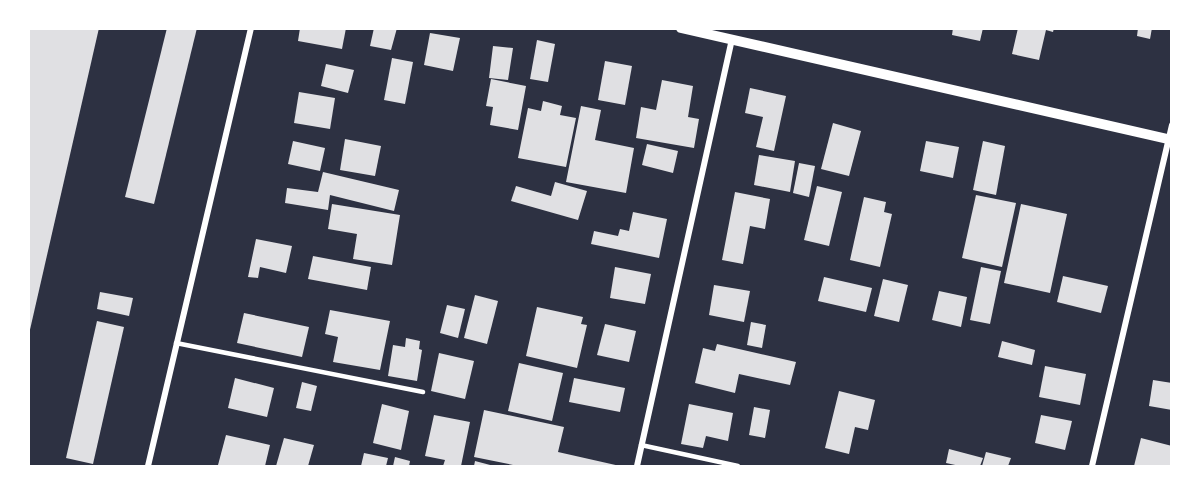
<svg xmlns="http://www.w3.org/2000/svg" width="1200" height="495" font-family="'Open Sans',sans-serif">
	<rect width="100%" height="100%" fill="#2d3142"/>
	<g fill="#e0e0e3">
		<path d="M28 28H99L29 334H28Z"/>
		<path d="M167 28H197L154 204 125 197Z"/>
		<path d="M300 28H346L342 49 298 41Z"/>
		<path d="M374 28H397L391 50 370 46Z"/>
		<path d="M953 28H983L980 41 952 35Z"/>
		<path d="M1018 28H1054L1053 32 1046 30 1039 60 1012 54Z"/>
		<path d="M1138 28H1152L1150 39 1137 36Z"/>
		<path d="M430 33 460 38 453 71 424 65Z"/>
		<path d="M537 40 555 44 548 82 530 79Z"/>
		<path d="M493 46 513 48 508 80 489 78Z"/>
		<path d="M392 58 413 62 405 104 384 100Z"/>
		<path d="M605 61 632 66 625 105 598 100Z"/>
		<path d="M326 64 354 70 348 93 321 86Z"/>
		<path d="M491 79 526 86 518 130 490 125 493 107 486 106Z"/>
		<path d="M662 80 693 86 688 117 699 119 694 148 636 138 641 107 656 110Z"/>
		<path d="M750 88 786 96 774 151 756 147 763 117 745 113Z"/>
		<path d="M299 92 335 98 330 129 294 123Z"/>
		<path d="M543 101 562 106 560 115 576 118 566 167 518 158 528 108 541 111Z"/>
		<path d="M581 106 601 110 595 140 634 148 626 193 566 182Z"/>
		<path d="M833 123 861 131 849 176 821 169Z"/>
		<path d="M345 139 381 146 375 176 340 170Z"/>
		<path d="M293 141 325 148 320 171 288 164Z"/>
		<path d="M926 141 959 147 953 178 920 171Z"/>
		<path d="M983 141 1005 146 996 195 973 190Z"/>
		<path d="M647 144 678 151 673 173 642 165Z"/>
		<path d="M759 155 795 161 790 192 754 185Z"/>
		<path d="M799 163 815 166 809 197 793 193Z"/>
		<path d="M323 172 399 190 394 211 330 195 328 210 285 203 287 188 318 192Z"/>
		<path d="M555 182 587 191 578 220 511 201 516 186 551 196Z"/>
		<path d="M817 186 842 192 829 246 804 240Z"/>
		<path d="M735 192 770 199 765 229 750 226 743 264 722 260Z"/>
		<path d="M976 195 1016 203 1002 267 962 258Z"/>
		<path d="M864 197 886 202 884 212 892 214 880 267 850 260Z"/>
		<path d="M332 204 400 215 392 265 353 259 357 234 328 229Z"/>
		<path d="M1021 204 1067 214 1050 293 1004 283Z"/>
		<path d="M633 212 667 219 659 258 591 244 594 231 618 236 620 229 629 231Z"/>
		<path d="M256 239 292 246 286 273 260 267 258 278 248 277Z"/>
		<path d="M313 256 371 267 367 290 308 279Z"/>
		<path d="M615 267 651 274 645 304 610 298Z"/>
		<path d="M981 267 1001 271 990 324 970 320Z"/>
		<path d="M1063 276 1108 286 1101 313 1057 302Z"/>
		<path d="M824 277 872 288 866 312 818 301Z"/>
		<path d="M883 279 908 285 899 322 874 316Z"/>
		<path d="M714 285 750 291 744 322 709 315Z"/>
		<path d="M939 291 967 297 961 327 932 320Z"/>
		<path d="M100 292 133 298 129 316 97 309Z"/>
		<path d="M475 295 498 301 487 344 464 338Z"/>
		<path d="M447 305 465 309 458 338 440 333Z"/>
		<path d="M537 307 583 317 581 324 587 325 577 368 526 356Z"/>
		<path d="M330 310 390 321 380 370 333 362 338 337 325 334Z"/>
		<path d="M244 313 309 327 302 357 237 343Z"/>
		<path d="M97 321 124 327 93 464 66 458Z"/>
		<path d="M751 322 766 325 762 348 747 345Z"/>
		<path d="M605 324 636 331 629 362 597 355Z"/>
		<path d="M406 338 420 341 419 349 422 350 417 381 388 376 393 345 405 347Z"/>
		<path d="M1002 341 1035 350 1032 365 998 357Z"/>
		<path d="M717 344 796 362 790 385 739 374 735 393 695 383 703 348 715 351Z"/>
		<path d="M439 353 474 361 465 399 431 391Z"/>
		<path d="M519 363 563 373 552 421 508 411Z"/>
		<path d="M1045 366 1086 374 1080 405 1039 397Z"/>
		<path d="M235 378 274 388 267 417 228 408Z"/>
		<path d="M574 378 625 388 620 412 569 402Z"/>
		<path d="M1153 380 1172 383V410L1149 406Z"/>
		<path d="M302 382 317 386 311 411 296 408Z"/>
		<path d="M839 391 875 400 868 430 855 427 849 454 825 448Z"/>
		<path d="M382 404 409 411 401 450 373 443Z"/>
		<path d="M689 404 733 413 728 441 706 436 703 448 681 444Z"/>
		<path d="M754 407 770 410 765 438 749 435Z"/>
		<path d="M484 410 564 427 558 452 620 466H518L474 457Z"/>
		<path d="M434 415 470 422 461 466H443L445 460 425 456Z"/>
		<path d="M1041 415 1072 421 1065 450 1035 443Z"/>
		<path d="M226 435 270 445 265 466 218 465Z"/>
		<path d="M284 438 314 445 308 466H276Z"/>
		<path d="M1141 438 1172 446V466H1134Z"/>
		<path d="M949 449 983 458 980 466H960L946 463Z"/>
		<path d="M986 452 1011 458 1008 466H982Z"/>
		<path d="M364 453 388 458 386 466H361Z"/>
		<path d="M395 457 410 461 409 466H393Z"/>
		<path d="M475 461 494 466H474Z"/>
	</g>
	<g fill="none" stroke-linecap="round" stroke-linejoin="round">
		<g stroke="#fff" stroke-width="4.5">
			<path d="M176 343 423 392"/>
			<path d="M641 445 738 466"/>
		</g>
		<g stroke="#fff" stroke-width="6">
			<path d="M148 466 251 28"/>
			<path d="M637 466 732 39"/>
			<path d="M1092 466 1172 125"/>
		</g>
		<path stroke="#fff" stroke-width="10" d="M681 28 1172 140"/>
	</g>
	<rect width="1200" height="495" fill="none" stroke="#ffffff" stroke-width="60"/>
</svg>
